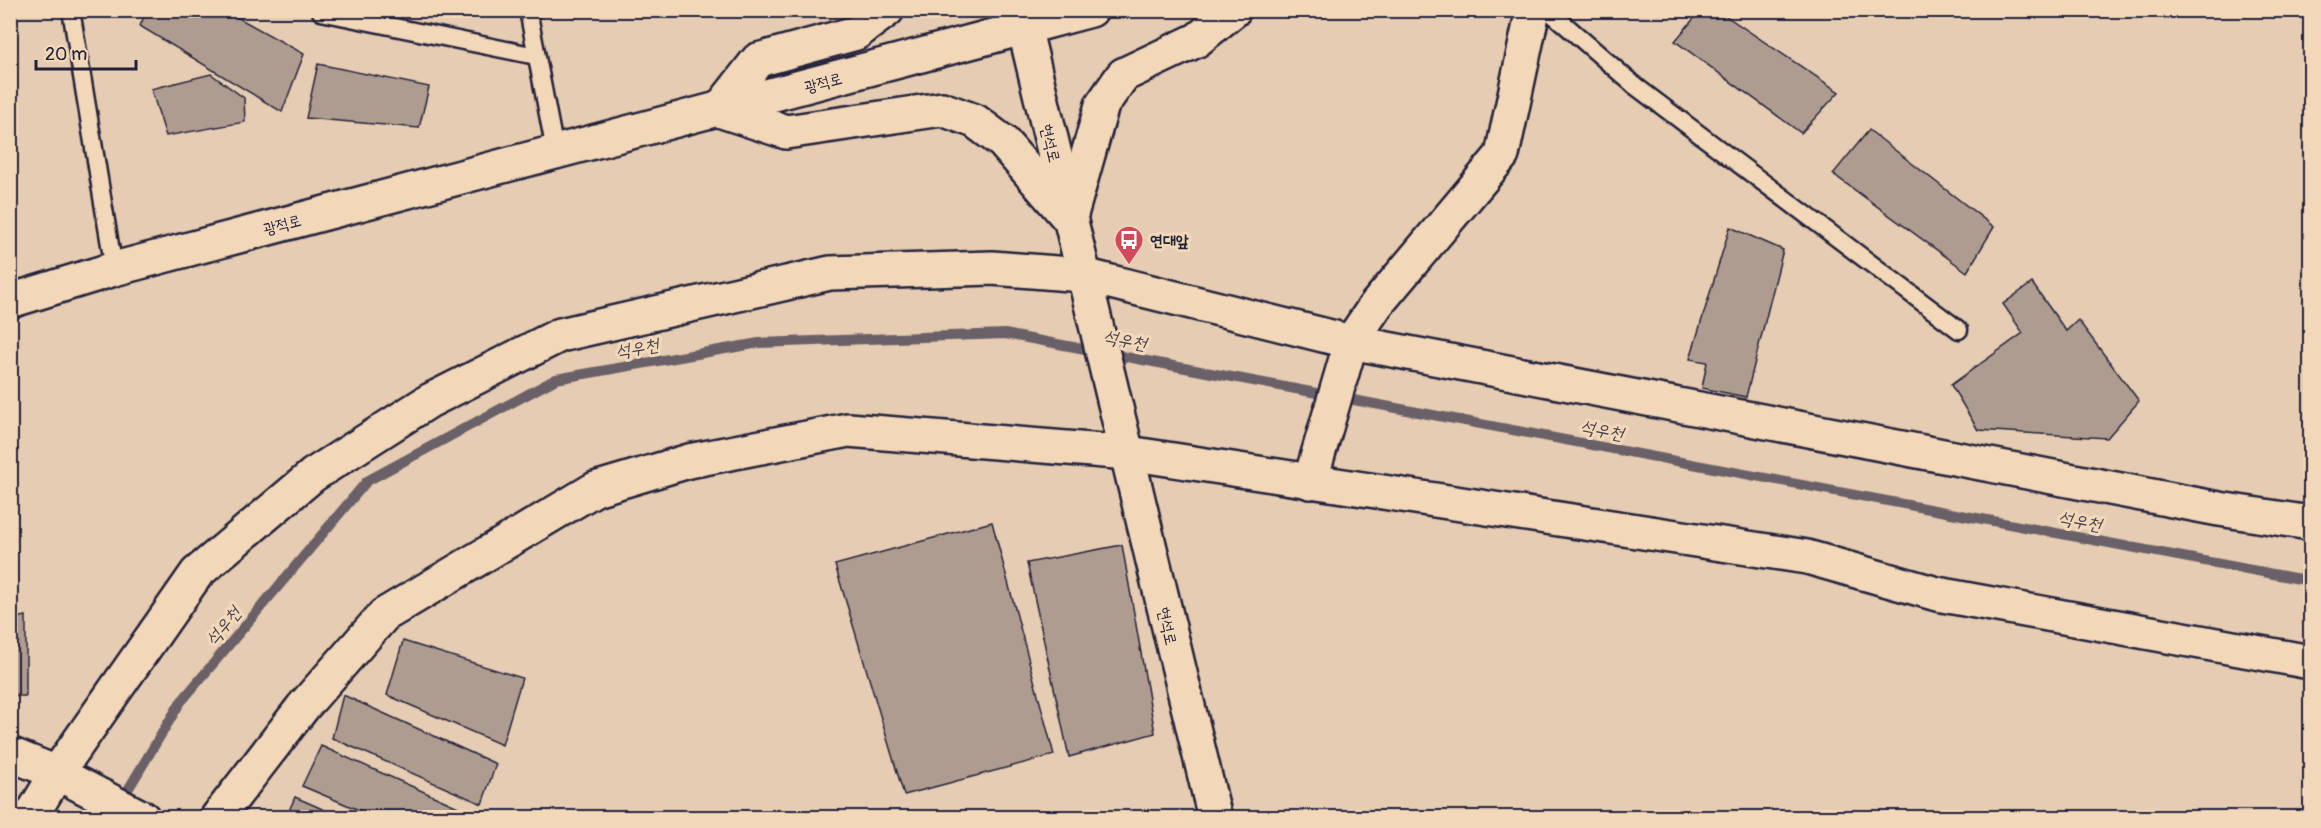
<svg xmlns="http://www.w3.org/2000/svg" width="2321" height="828" font-family="Pangolin,'Poor Story',sans-serif">
	<rect width="100%" height="100%" fill="#e5ccb2"/>
	<filter id="ink" filterUnits="userSpaceOnUse"><feTurbulence type="fractalNoise" baseFrequency=".0167" numOctaves="2"/><feDisplacementMap in="SourceGraphic" scale="12" xChannelSelector="R" yChannelSelector="G"/><feConvolveMatrix kernelMatrix="1 2 1 2 8 2 1 2 1" color-interpolation-filters="sRGB"/></filter>
	<g filter="url(#ink)">
		<g fill="none" stroke-linecap="round" stroke-linejoin="round">
			<path stroke="#6b6167" stroke-width="10" d="M120 803 180 703 367 481 556 379 759 343 1005 334 2310 581"/>
		</g>
		<g fill="#af9c91" stroke="#22223b" stroke-width="1.5">
			<path d="M147 10H224L304 54 282 112 140 26Z"/>
			<path d="M1701 10H1717L1839 92 1801 133 1675 41Z"/>
			<path d="M318 64 429 87 419 128 306 118Z"/>
			<path d="M211 74 244 98 245 122 166 136 151 89Z"/>
			<path d="M1869 130 1994 227 1967 272 1833 174Z"/>
			<path d="M1730 227 1783 250 1746 397 1702 388 1707 362 1690 359Z"/>
			<path d="M2032 283 2066 331 2078 320 2139 401 2107 438 1978 430 1951 385 2023 333 2003 304Z"/>
			<path d="M992 522 1054 755 904 795 835 565Z"/>
			<path d="M1122 545 1155 733 1069 757 1027 563Z"/>
			<path d="M26 616V696H10V619Z"/>
			<path d="M403 641 522 678 502 745 387 695Z"/>
			<path d="M343 695 496 764 482 804 332 738Z"/>
			<path d="M321 746 476 815 475 818H378L302 786Z"/>
			<path d="M295 797 343 818H286Z"/>
		</g>
		<g fill="none" stroke-linecap="round" stroke-linejoin="round">
			<g stroke="#22223b" stroke-width="21">
				<g id="lane">
					<path d="M71 10 114 269"/>
					<path d="M528 10 555 151"/>
					<path d="M1548 10 1634 85 1959 330"/>
					<path d="M321 12 536 56"/>
				</g>
			</g>
			<g stroke="#22223b" stroke-width="38">
				<g id="street">
					<path d="M1310 482 1351 342 1376 305 1502 155 1533 10"/>
					<path d="M10 754 57 773 143 818"/>
					<path d="M30 818 57 773 197 573 313 475 429 401 560 335 830 273 992 268 1083 275 1351 342 2219 509 2310 523"/>
					<path d="M217 818 303 707 384 615 595 489 689 461 848 430 1128 453 1807 557 1937 594 2310 662"/>
				</g>
			</g>
			<g stroke="#22223b" stroke-width="38">
				<g id="secondary">
					<path d="M887 10 856 33 758 60 719 110 786 132 942 109 975 121 1003 142 1066 215"/>
					<path d="M1020 10 1215 818"/>
					<path d="M1070 218 1102 105 1123 75 1197 40 1234 10"/>
					<path d="M10 301 114 269 1091 10"/>
				</g>
			</g>
			<use href="#lane" stroke="#f2d7b9" stroke-width="16"/>
			<use href="#street" stroke="#f2d7b9" stroke-width="33"/>
			<use href="#secondary" stroke="#f2d7b9" stroke-width="33"/>
		</g>
	</g>
	<defs>
		<g id="bus-pin" transform="scale(1.5)"><path d="M0 17L-7.5 6A9.5 9.5 0 1 1 7.5 6Z" fill="#d1495b" stroke="#f2d7b9"/><path d="M-5-6H5V4H4V6H2V4H-2V6H-4V4H-5ZM-3.5-4V0h7V-4ZM-3.5 1.2v1.5H-2V1.2ZM2 1.2v1.5H3.5V1.2Z" fill="#fff"/></g>
	</defs>
	<g fill-rule="evenodd">
		<use href="#bus-pin" x="1129" y="240"/>
	</g>
	<g text-anchor="middle" stroke-width="6" stroke-linejoin="round" paint-order="stroke">
		<g font-size="16" fill="#22223b" stroke="#f2d7b9">
			<text transform="translate(823 82) rotate(-15)" y="6">광적로</text>
			<text transform="translate(1051 143) rotate(76)" y="6">현석로</text>
			<text transform="translate(282 224) rotate(-15)" y="6">광적로</text>
			<text transform="translate(1168 626) rotate(77)" y="6">현석로</text>
		</g>
		<g font-size="16" font-weight="bold" fill="#22223b" stroke="#f2d7b9" text-anchor="start">
			<text x="1150" y="246">연대앞</text>
		</g>
		<g font-size="18" font-style="italic" fill="#464251" stroke="#f2d7b9">
			<text transform="translate(1125 340) rotate(11)" y="6">석우천</text>
			<text transform="translate(637 348) rotate(-10)" y="6">석우천</text>
			<text transform="translate(1602 430) rotate(11)" y="6">석우천</text>
			<text transform="translate(2080 521) rotate(11)" y="6">석우천</text>
			<text transform="translate(223 626) rotate(-50)" y="6">석우천</text>
		</g>
	</g>
	<rect width="2321" height="828" fill="none" stroke="#f2d7b9" stroke-width="36"/>
	<rect x="18" y="18" width="2285" height="792" fill="none" stroke="#22223b" stroke-width="2" filter="url(#ink)"/>
	<path d="M36 60v9h100v-9" fill="none" stroke="#22223b" stroke-width="3"/>
	<text x="45" y="60" font-size="18" fill="#22223b" stroke="#f2d7b9" stroke-width="4.5" paint-order="stroke">20 m</text>
</svg>
